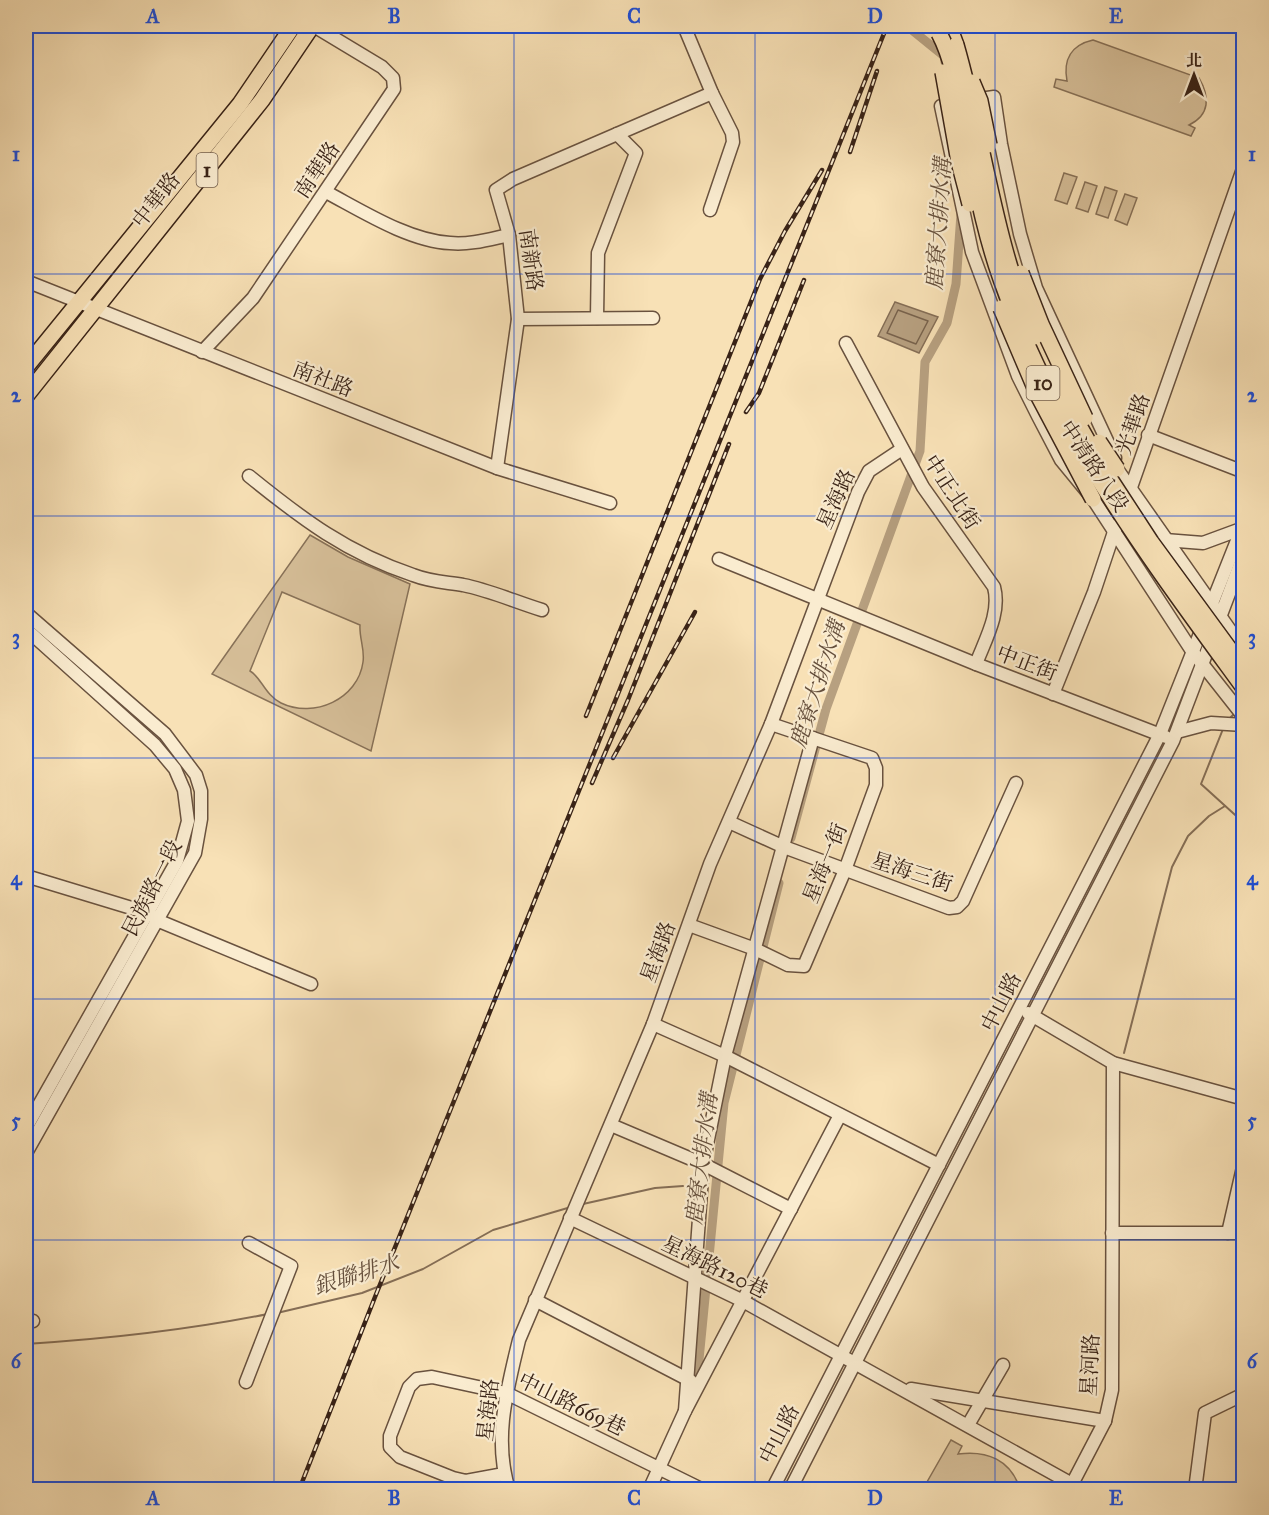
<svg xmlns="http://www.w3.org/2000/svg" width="1269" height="1515" font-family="'IM FELL Great Primer','Noto Serif TC',serif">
	<rect width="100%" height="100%" fill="#f8e1b6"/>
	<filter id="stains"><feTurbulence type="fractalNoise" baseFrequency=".00333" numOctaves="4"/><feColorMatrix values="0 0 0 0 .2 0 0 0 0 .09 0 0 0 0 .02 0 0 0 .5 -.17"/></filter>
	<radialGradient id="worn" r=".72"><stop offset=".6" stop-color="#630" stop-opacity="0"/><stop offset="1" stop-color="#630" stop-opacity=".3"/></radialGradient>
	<g fill="#d8c19b" stroke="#887259" stroke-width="1.5" fill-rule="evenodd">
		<path d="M1093 40 1199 78C1210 97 1210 115 1189 125L1195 128 1191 136 1054 87 1056 79 1067 81C1063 60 1071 45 1093 40Z"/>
		<path d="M1064 173 1077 177 1067 204 1055 200Z"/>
		<path d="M1085 182 1097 186 1088 212 1076 208Z"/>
		<path d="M1105 187 1117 191 1108 218 1096 214Z"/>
		<path d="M1125 194 1137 198 1127 225 1115 220Z"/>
		<path d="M310 535 348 557 410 584 371 751 212 674ZM282 592 360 625C359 638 365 649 363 662 358 699 314 719 281 703 265 695 261 677 250 671Z"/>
		<path d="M951 1440 962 1446 958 1454C987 1450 1011 1460 1020 1489H923Z"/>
	</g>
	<path fill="#b7a080" stroke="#856e56" stroke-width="1.5" d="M895 302 938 317 919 353 878 336Z"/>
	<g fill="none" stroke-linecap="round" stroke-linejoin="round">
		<path stroke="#78624c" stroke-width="1.5" d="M898 310 928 321 916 344 887 333Z"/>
		<g stroke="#856e56" stroke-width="2">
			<path d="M981 28V26"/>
			<path d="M1227 721 1235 713"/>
			<path d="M1223 729 1201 784 1244 823"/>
			<path d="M1124 1053 1172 867 1188 836 1209 816 1225 806"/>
			<path d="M583 1204 655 1188 683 1186"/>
			<path d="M277 1313 362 1293 423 1269 493 1230 571 1207"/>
			<path d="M26 1344C107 1339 188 1330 268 1314"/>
		</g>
		<g stroke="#b7a080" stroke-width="9">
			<path d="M907 26 944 56 945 62"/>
			<path d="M791 838 826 709 920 451 925 362 947 323 956 284 961 214"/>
			<path d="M697 1380 724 1103 779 883"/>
		</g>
		<g stroke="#69523f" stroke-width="15">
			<g id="minor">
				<path d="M973 100 994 97 1001 144 1020 234 1036 288 1115 458"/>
				<path d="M956 103 941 106 972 252 1018 376 1038 416 1061 460 1093 499 1192 651 1244 717"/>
				<path d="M326 192C362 211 409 241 450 243 470 245 490 239 509 235"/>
				<path d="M710 210 733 142 732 133 712 93"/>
				<path d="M26 281 497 468 610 503"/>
				<path d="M597 318 598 253 636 153 617 134"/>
				<path d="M518 319 653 318"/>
				<path d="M846 343 923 487 994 587C1001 613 985 640 976 664"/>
				<path d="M202 352 253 298 394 89 393 78 382 67 314 26"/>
				<path d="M1148 435 1244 472"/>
				<path d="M497 468 518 319 509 235 496 190 513 179 712 93 684 26"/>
				<path d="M1117 469 1244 650"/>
				<path d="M249 476C302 519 347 553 413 575 431 582 445 582 463 585 489 590 516 602 542 610"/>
				<path d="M1123 510 1244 166"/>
				<path d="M1165 540 1203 543 1241 529"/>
				<path d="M719 559 976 664 1166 737"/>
				<path d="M26 613 165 734 196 775 201 791V819L195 853 26 1153"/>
				<path d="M26 629 155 745 175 769 184 790 188 821 177 861 26 1128"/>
				<path d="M1053 694 1094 592 1116 526"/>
				<path d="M1177 732 1211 723 1244 725"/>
				<path d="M729 822 784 847 949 908 957 907 963 901 1016 783"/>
				<path d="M26 876 148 913 159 921 311 984"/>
				<path d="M689 925 755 949 788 965 804 966 845 870 876 785V768L872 758 771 724"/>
				<path d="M1028 1013 1113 1063 1244 1099"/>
				<path d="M653 1024 725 1056 939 1165"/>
				<path d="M611 1125 703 1164 791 1209"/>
				<path d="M570 1218 741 1300 1072 1484"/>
				<path d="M1112 1233H1244"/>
				<path d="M1228 1233 1244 1163"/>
				<path d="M535 1300 691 1381"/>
				<path d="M26 1320 33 1321"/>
				<path d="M246 1382 291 1266 249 1243"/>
				<path d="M911 1389 1105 1421"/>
				<path d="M685 1411 703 1164 725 1056 813 738"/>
				<path d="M968 1425 1003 1365"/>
				<path d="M504 1474 466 1481 453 1478 400 1457 390 1447V1436L409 1387 417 1379 432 1377 506 1393 703 1490"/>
				<path d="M509 1490C493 1439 507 1390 519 1340L653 1024 710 864 771 724 858 492 869 471 902 449"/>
				<path d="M649 1490 685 1411 840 1115"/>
				<path d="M772 1490 1160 734 1244 523"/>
				<path d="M790 1490 1173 741 1244 554"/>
				<path d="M1069 1490 1105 1421 1112 1390 1113 1063"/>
				<path d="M1195 1490 1205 1413 1244 1394"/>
			</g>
		</g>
		<g stroke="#392317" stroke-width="18">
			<g id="major">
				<path d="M949 26 956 45"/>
				<path d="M26 367 240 104 293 26"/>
				<path d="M26 396 262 100 312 26"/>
			</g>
		</g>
		<use href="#minor" stroke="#faecd0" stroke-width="12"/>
		<use href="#major" stroke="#f8e1b6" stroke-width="15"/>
		<g stroke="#392317" stroke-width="4.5">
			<g id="rail">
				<path d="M850 152 877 71"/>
				<path d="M746 412 759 393 804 280"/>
				<path d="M586 716 760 279 785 231 822 170"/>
				<path d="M613 758 695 612"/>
				<path d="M592 783 628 700 729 444"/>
				<path d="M299 1490 375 1297 887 26"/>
			</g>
		</g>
		<use href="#rail" stroke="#faecd0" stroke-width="2" stroke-dasharray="7" stroke-linecap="butt"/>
		<g stroke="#392317" stroke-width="18" stroke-linecap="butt">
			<g id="major-bridge">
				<path d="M939 33C956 65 959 104 966 139 976 186 985 234 1001 279 1054 432 1150 559 1244 688"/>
				<path d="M956 45C984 142 994 243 1035 337"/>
				<path d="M943 72 959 162 970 204"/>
				<path d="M972 82 980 101 989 145"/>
				<path d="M1021 273 1041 324 1085 418"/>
				<path d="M1001 308 1038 395 1093 499"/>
				<path d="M1051 376 1104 470 1151 542 1244 669"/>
				<path d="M1099 442 1117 469"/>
			</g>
		</g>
		<use href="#major-bridge" stroke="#f8e1b6" stroke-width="15"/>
	</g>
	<path fill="none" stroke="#1d4ed8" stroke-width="1.5" stroke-opacity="0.55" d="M274 26V1490M514 26V1490M755 26V1490M995 26V1490M26 274H1244M26 516H1244M26 758H1244M26 999H1244M26 1240H1244"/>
	<g text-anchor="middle" stroke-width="4.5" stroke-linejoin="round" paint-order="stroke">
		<g fill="#faecd0" stroke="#735f4e" stroke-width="1.5">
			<rect x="196.5" y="153" width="21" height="34" rx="4.5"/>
			<rect x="1026.5" y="366" width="33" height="34" rx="4.5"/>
		</g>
		<g font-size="20" font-weight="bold" fill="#392317">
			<text x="207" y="177">1</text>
			<text x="1043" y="390">10</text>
		</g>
		<g font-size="21" fill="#392317" stroke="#faecd0">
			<text transform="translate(317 170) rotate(-56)" y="7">南華路</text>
			<text transform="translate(156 200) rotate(-52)" y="7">中華路</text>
			<text transform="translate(531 260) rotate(82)" y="7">南新路</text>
			<text transform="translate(323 379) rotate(21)" y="7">南社路</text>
			<text transform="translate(1133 424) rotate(-71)" y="7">光華路</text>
			<text transform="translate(1094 466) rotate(56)" y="7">中清路八段</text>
			<text transform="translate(952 492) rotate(57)" y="7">中正北街</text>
			<text transform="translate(836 499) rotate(-66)" y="7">星海路</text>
			<text transform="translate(1027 663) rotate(21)" y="7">中正街</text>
			<text transform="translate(825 863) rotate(-68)" y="7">星海一街</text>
			<text transform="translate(912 872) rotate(18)" y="7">星海三街</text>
			<text transform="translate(152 888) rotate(-63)" y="7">民族路一段</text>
			<text transform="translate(658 952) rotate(-70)" y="7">星海路</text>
			<text transform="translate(1001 1002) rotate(-63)" y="7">中山路</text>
			<text transform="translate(715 1267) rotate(26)" y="7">星海路120巷</text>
			<text transform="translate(1090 1365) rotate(-87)" y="7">星河路</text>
			<text transform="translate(572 1404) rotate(26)" y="7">中山路669巷</text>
			<text transform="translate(488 1410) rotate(-84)" y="7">星海路</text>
			<text transform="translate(779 1434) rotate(-63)" y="7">中山路</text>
		</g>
		<g font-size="22" font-style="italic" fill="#654f3c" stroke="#faecd0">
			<text transform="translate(938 224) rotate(-86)" y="8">鹿寮大排水溝</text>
			<text transform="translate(817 684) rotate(-72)" y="8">鹿寮大排水溝</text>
			<text transform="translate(701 1159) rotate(-83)" y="8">鹿寮大排水溝</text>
			<text transform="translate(356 1274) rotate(-17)" y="8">銀聯排水</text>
		</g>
	</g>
	<rect width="1269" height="1515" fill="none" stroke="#f8e1b6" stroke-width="66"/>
	<g transform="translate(1194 75)" stroke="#faecd0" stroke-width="4.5" paint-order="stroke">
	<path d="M0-4.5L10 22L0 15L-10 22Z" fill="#392317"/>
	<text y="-9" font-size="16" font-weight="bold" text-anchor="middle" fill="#392317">北</text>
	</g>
	<rect x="33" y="33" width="1203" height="1449" fill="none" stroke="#1d4ed8" stroke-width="2"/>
	<g font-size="20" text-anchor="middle" font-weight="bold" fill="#1d4ed8">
		<text x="153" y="23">A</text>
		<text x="394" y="23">B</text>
		<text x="634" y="23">C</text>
		<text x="875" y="23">D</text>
		<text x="1116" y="23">E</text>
		<text x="16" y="161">1</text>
		<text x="1252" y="161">1</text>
		<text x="16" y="402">2</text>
		<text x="1252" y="402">2</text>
		<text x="16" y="644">3</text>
		<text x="1252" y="644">3</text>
		<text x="16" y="885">4</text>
		<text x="1252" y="885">4</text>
		<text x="16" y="1127">5</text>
		<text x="1252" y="1127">5</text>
		<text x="16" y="1368">6</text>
		<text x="1252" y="1368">6</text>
		<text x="153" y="1505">A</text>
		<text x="394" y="1505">B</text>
		<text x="634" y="1505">C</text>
		<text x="875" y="1505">D</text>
		<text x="1116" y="1505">E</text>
	</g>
	<rect width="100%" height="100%" filter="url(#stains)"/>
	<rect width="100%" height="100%" fill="url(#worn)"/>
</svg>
